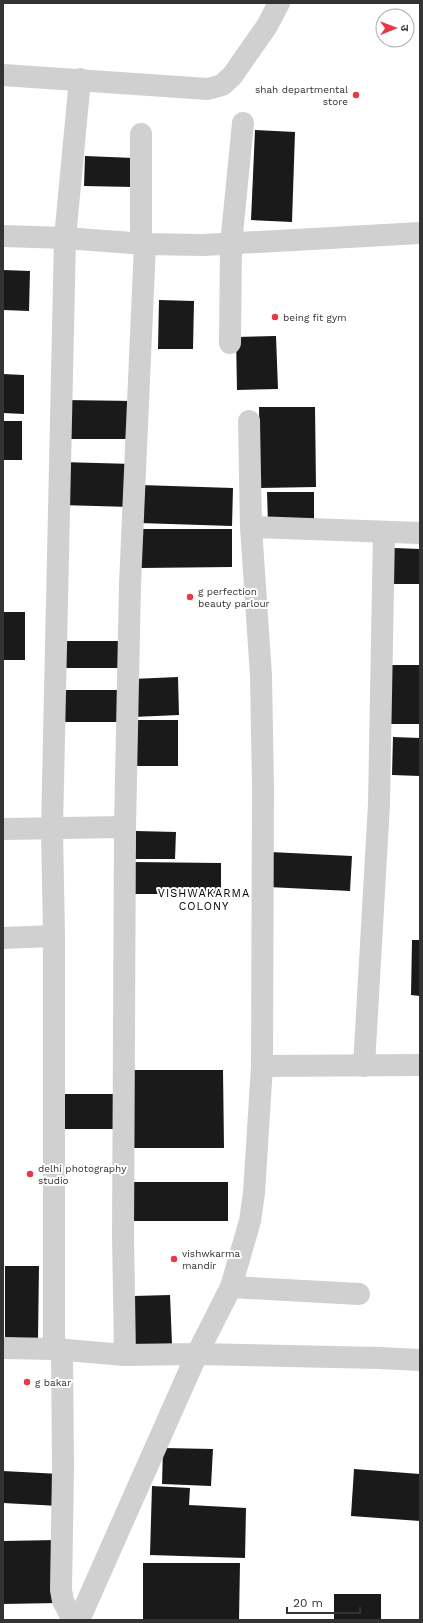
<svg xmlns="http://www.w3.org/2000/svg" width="423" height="1623" font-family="'Work Sans','Noto Sans Devanagari',sans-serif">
	<rect width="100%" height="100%" fill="#fff"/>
	<g fill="#1a1a1a">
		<path d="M255 130 295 132 292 222 251 220Z"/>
		<path d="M85 156 134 158 133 187 84 186Z"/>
		<path d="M3 270 30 271 29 311 3 310Z"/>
		<path d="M159 300 194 301 193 349H158Z"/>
		<path d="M276 336 278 389 237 390 236 337Z"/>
		<path d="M3 374 24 375V414L3 413Z"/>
		<path d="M64 400 134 401 133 439H63Z"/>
		<path d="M259 407H315L316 487 260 488Z"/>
		<rect x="3" y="421" width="19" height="39"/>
		<path d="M61 462 133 464 131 507 60 505Z"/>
		<path d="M140 485 233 488 232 526 139 523Z"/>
		<path d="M267 492H314V523H268Z"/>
		<path d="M140 529H232V567L141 568Z"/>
		<path d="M394 548 420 549V584H393Z"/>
		<rect x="3" y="612" width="22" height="48"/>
		<rect x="59" y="641" width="68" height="27"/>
		<path d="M386 665H420V724H387Z"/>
		<path d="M178 677 179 715 133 717 132 679Z"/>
		<rect x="56" y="690" width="69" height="32"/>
		<rect x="134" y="720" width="44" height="46"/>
		<path d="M393 737 420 738V776L392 775Z"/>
		<path d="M136 831 176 832 175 859H135Z"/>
		<path d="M270 852 352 856 350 891 268 887Z"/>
		<path d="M132 862 221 863V894H131Z"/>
		<path d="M412 940H420V996L411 995Z"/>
		<path d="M133 1070H223L224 1148H134Z"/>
		<rect x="56" y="1094" width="66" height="35"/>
		<rect x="134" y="1182" width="94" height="39"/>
		<path d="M5 1266H39L38 1339H5Z"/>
		<path d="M170 1295 172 1344 135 1345 133 1296Z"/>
		<path d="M163 1448 213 1449 211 1486 162 1484Z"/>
		<path d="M354 1469 420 1474V1521L351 1516Z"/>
		<path d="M3 1471 60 1474 59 1506 3 1503Z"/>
		<path d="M152 1486 190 1488 189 1505 246 1508 245 1558 150 1555Z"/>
		<path d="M57 1540 58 1603 3 1604V1541Z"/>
		<path d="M143 1563H240L239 1620H143Z"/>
		<rect x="334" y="1594" width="47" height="26"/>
	</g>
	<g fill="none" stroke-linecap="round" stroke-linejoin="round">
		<g stroke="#d0d0d0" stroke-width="22">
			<path d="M3 75 208 89 222 85 232 76 267 26 279 3"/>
			<path d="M141 134V243"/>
			<path d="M3 236 65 238 145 244 203 245 420 233"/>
			<path d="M230 343 231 244 243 123"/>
			<path d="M251 527 420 533"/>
			<path d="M3 829 125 827"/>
			<path d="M3 938 54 936"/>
			<path d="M262 1066 420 1065"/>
			<path d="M364 1066 379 804 384 532"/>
			<path d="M231 1287 359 1294"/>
			<path d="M3 1348 54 1349 125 1355 197 1354 380 1358 420 1360"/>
			<path d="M54 1349V936L52 829 65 238 80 79"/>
			<path d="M62 1350 63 1469 61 1590 63 1601 73 1620"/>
			<path d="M125 1355 123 1235 125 827 130 584 145 244"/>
			<path d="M79 1620 197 1354 231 1287 250 1221 254 1193 262 1066 263 787 261 676 251 527 249 421"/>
		</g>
	</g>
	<g fill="#e63946" stroke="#fff" stroke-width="1.5">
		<circle cx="356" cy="95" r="4"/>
		<circle cx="275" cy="317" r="4"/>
		<circle cx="190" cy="597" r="4"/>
		<circle cx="30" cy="1174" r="4"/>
		<circle cx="174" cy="1259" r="4"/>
		<circle cx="27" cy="1382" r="4"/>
	</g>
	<g text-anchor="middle" stroke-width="4" stroke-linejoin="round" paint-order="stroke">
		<g font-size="10" fill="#333" stroke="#fff" text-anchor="start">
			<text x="348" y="93" text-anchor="end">shah departmental<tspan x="348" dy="12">store</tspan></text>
			<text x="283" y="321">being fit gym</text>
			<text x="198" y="595">g perfection<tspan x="198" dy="12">beauty parlour</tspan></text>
			<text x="38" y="1172">delhi photography<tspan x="38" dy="12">studio</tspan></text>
			<text x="182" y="1257">vishwkarma<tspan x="182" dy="12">mandir</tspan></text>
			<text x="35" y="1386">g bakar</text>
		</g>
		<g font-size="11" letter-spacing="1" fill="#000" stroke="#fff">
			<text x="204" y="897">VISHWAKARMA<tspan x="204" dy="13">COLONY</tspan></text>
		</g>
	</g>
	<rect width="423" height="1623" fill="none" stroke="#333333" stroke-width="8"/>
	<g transform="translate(395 28) rotate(89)"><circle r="19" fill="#ffffff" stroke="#adadad"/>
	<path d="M0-3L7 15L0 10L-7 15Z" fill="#e63946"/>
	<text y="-6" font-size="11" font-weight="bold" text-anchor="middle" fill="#333333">उ</text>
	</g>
	<path d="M287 1607v6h73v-6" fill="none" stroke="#333333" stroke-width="2"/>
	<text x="293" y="1607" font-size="12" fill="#333333" stroke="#ffffff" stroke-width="3" paint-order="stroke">20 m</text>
</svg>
